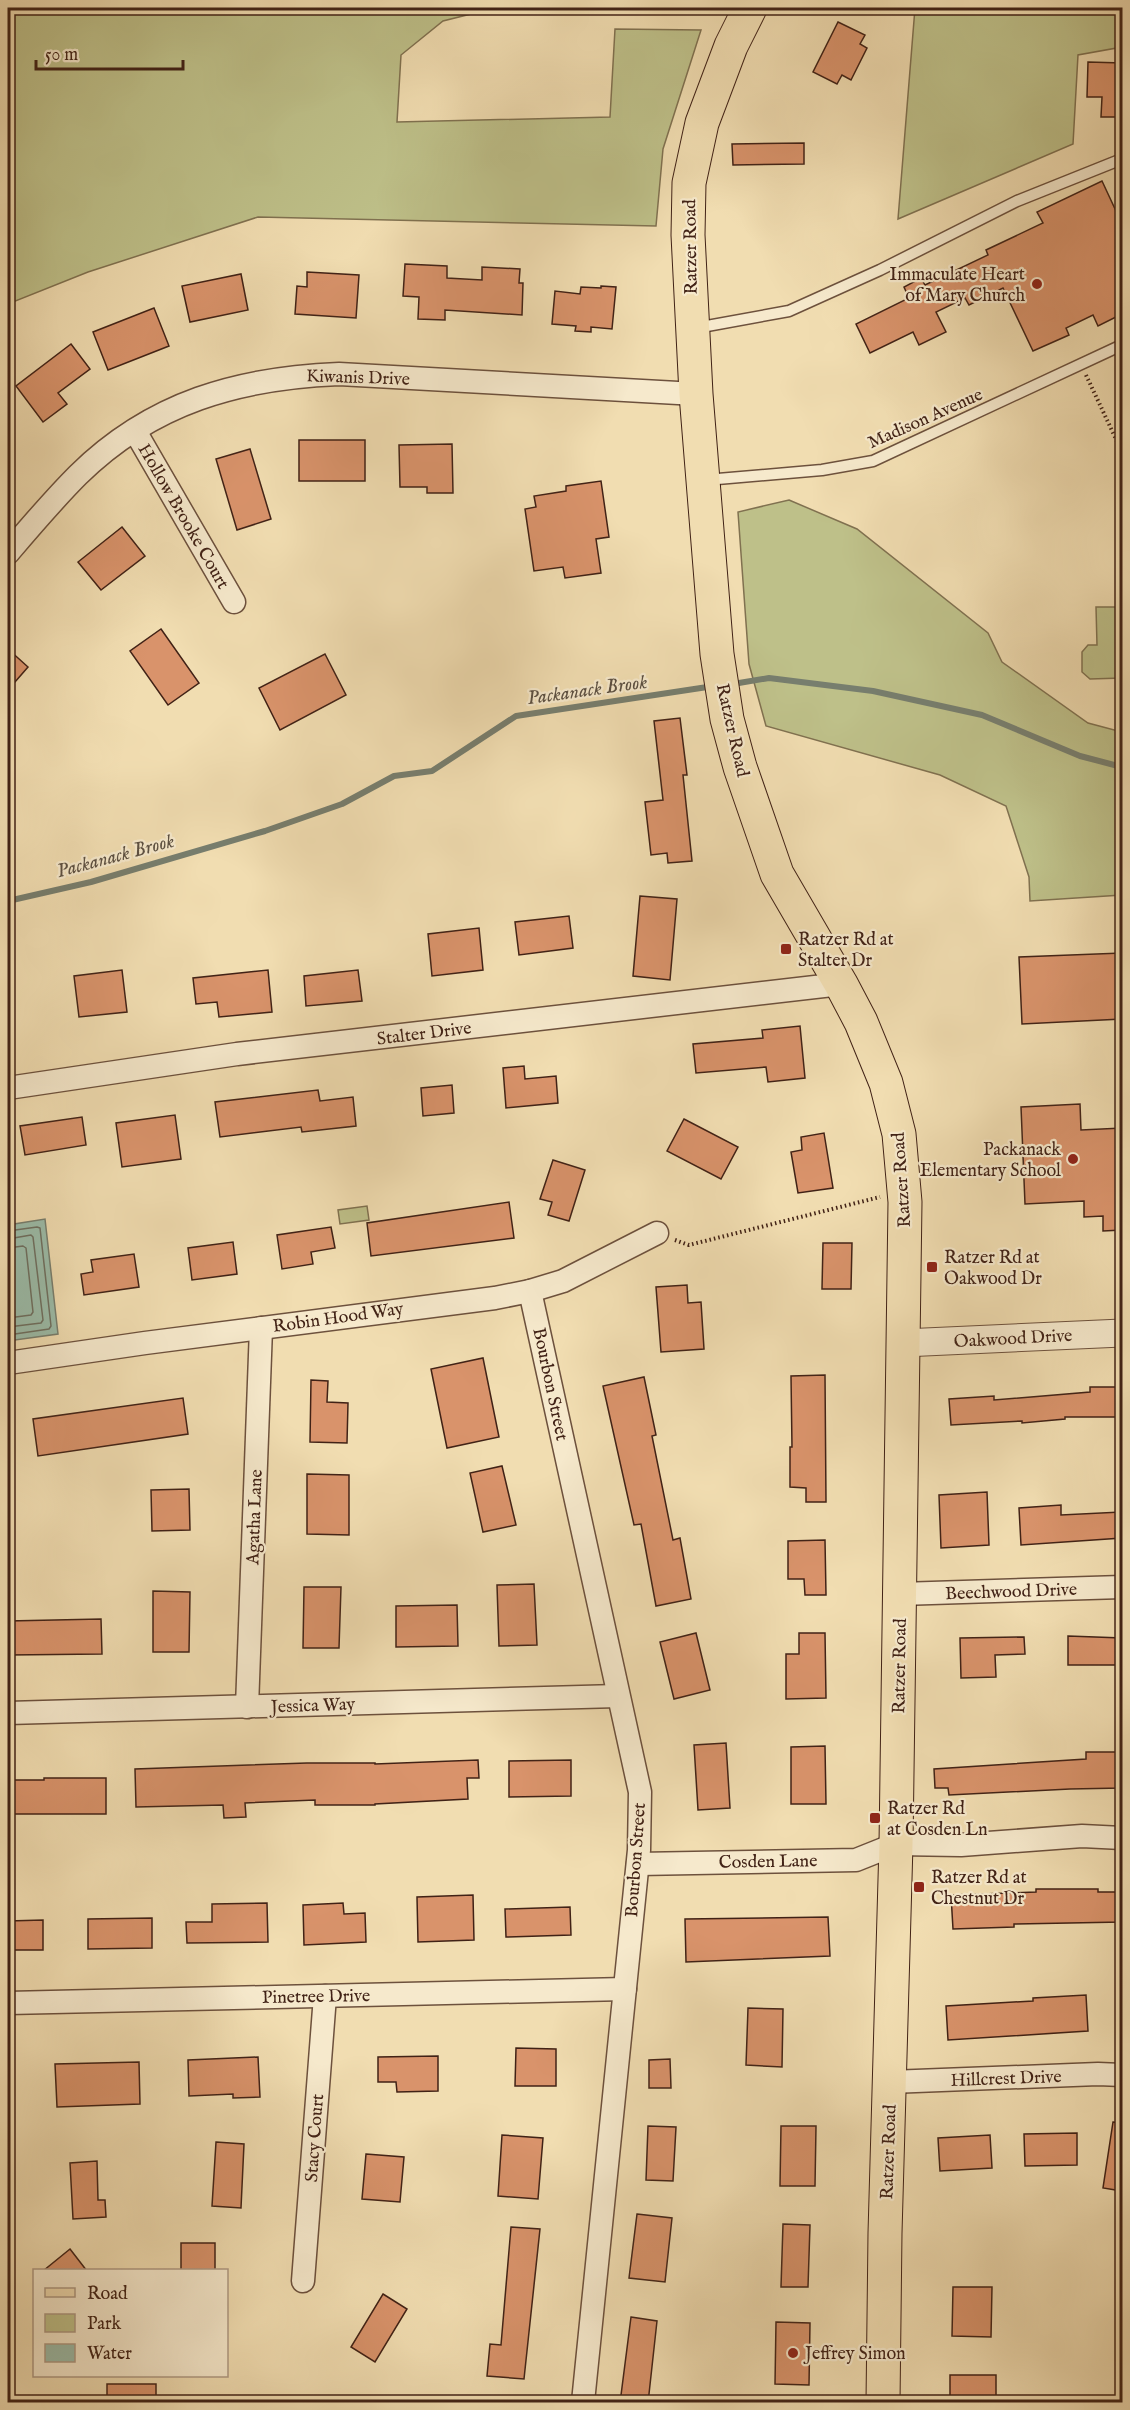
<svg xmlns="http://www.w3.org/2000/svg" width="1130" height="2410" font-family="'IM FELL English',serif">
	<rect width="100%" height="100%" fill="#f1ddb1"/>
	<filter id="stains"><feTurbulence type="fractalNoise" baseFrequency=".00333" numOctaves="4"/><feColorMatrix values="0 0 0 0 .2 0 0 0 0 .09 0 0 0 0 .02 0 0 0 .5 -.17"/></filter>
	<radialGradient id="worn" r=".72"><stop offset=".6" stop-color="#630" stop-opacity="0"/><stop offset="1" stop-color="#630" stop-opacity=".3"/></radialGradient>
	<g fill="#bec089" stroke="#807150" stroke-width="1.5">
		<path d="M8 8H495L443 21 401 55 397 122 610 117 615 29 701 30 663 149 656 226 258 217 88 272 8 304Z"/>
		<path d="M915 8H1122V47L1078 55 1073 144 898 219Z"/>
		<path d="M789 500 857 529 988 633 1002 662 1088 723 1122 732V895L1030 901 1029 877 1006 806 940 775 766 726 749 664 738 512Z"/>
		<path d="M1096 607H1122V678L1090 679 1082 672V652L1088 645H1097Z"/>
		<path d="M367 1206 369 1220 340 1224 338 1210Z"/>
	</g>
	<path fill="#9bbca9" stroke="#777e6e" stroke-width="1.5" d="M45 1219 58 1334 8 1341V1225Z"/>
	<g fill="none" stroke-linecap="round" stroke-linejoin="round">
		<g stroke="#6e6f60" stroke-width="1.5">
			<path d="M8 1231 37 1227 40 1228 51 1326 49 1329 8 1335"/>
			<path d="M8 1239 31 1235 33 1237 43 1320 41 1323 8 1327"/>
			<path d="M8 1248 23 1246 26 1248 33 1312 31 1315 8 1318"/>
		</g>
		<g stroke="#777e6e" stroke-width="6">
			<path d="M733 684 769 678 873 691 982 715 1080 756 1122 767"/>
			<path d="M8 901 91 882 265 831 342 804 394 776 432 771 516 716 714 686"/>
		</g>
	</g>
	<g fill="#d9936b" stroke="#412216" stroke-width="1.5">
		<path d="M838 22 865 35 860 44 867 48 851 80 842 75 837 84 813 72Z"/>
		<path d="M1088 62 1122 63V117H1101L1102 97H1087Z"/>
		<path d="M804 143V164L733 165 732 144Z"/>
		<path d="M1102 181 1116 211 1122 208V314L1098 326 1093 315 1066 328 1069 335 1033 351 1003 288 969 305 965 298 936 312 946 332 919 345 913 332 870 353 856 324 909 298 904 287 921 278 925 285 988 255 986 250 1043 223 1037 212Z"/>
		<path d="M405 264 447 266V278L482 280V267L520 269 519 283H523L522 315 445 310V320L418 319 419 297 403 296Z"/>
		<path d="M307 272 359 275 356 318 295 314 297 286 307 287Z"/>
		<path d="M241 274 248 310 190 322 182 286Z"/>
		<path d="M601 286 616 287 612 329 591 327V332L575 331 576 326 552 324 555 291 580 294 581 287 601 288Z"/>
		<path d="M154 308 169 346 108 370 93 332Z"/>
		<path d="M71 344 90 369 58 393 67 404 43 422 16 386Z"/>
		<rect x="299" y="440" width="66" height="41"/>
		<path d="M452 444 453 493H427V487H400L399 445Z"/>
		<path d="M250 449 271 519 237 530 216 459Z"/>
		<path d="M601 481 609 537 596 539 601 573 565 578 563 567 534 571 525 509 536 507 534 496 566 491V486Z"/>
		<path d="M122 527 145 556 101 590 78 562Z"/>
		<path d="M161 629 199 683 168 705 130 651Z"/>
		<path d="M8 649 28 667 8 690Z"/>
		<path d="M325 654 346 695 280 730 259 688Z"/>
		<path d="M680 718 687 775H683L692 861 668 863 667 853 651 855 645 802 663 800 654 721Z"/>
		<path d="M640 896 677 899 670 980 633 976Z"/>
		<path d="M569 916 573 948 519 955 515 922Z"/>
		<path d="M479 928 483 970 432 976 428 934Z"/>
		<path d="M1122 953V1019L1022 1024 1019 957Z"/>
		<path d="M122 970 127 1012 79 1017 74 976Z"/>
		<path d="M268 970 272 1012 219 1017 217 1002 196 1004 193 978Z"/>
		<path d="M358 970 362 1001 306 1006 304 976Z"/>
		<path d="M800 1026 805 1078 768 1082 766 1067 696 1073 693 1044 763 1038 762 1030Z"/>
		<path d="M524 1066 525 1079 556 1076 558 1103 506 1108 503 1068Z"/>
		<path d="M452 1085 454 1113 423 1116 421 1088Z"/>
		<path d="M318 1090 320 1101 353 1097 356 1126 302 1132 301 1127 220 1137 215 1102Z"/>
		<path d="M1080 1104 1081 1130 1122 1128V1230L1103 1231V1216L1084 1217V1201L1025 1204 1021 1107Z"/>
		<path d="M175 1115 181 1159 122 1167 116 1123Z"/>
		<path d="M82 1117 86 1145 25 1155 20 1126Z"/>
		<path d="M684 1119 738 1147 721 1179 667 1151Z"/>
		<path d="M824 1133 833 1188 798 1193 791 1152 802 1150 801 1137Z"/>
		<path d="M553 1160 585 1170 569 1221 548 1215 552 1202 540 1199Z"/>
		<path d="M509 1202 514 1238 371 1256 367 1223Z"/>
		<path d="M331 1227 335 1248 311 1252 313 1264 282 1269 277 1235Z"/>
		<path d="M233 1242 237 1274 192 1280 188 1248Z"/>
		<path d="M823 1243H852L851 1289H822Z"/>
		<path d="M134 1254 139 1287 84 1295 81 1274 93 1272 91 1260Z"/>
		<path d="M687 1285 688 1303 701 1302 704 1349 661 1352 656 1287Z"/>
		<path d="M483 1358 499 1437 447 1448 431 1369Z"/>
		<path d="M825 1375 826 1502H806V1488L790 1487V1447H792L791 1376Z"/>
		<path d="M644 1377 656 1435 652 1436 673 1540 680 1538 691 1599 656 1606 641 1524 634 1525 603 1386Z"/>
		<path d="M311 1380 328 1381 327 1402 348 1403 347 1443 310 1442Z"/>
		<path d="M1090 1387H1122V1417H1065V1419L1022 1423V1421L951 1425 949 1399 994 1396V1400L1090 1392Z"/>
		<path d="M183 1398 188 1434 38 1456 33 1419Z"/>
		<path d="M502 1466 516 1525 483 1532 470 1473Z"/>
		<path d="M307 1474 349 1475V1535L307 1534Z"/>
		<path d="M189 1489 190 1530 152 1531 151 1490Z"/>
		<path d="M987 1492 989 1545 941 1548 939 1495Z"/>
		<path d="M1061 1505V1515L1121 1512 1122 1538 1021 1545 1019 1508Z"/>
		<path d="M825 1540 826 1595H805L804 1579H788V1541Z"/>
		<path d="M534 1584 537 1645 499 1646 497 1585Z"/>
		<path d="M304 1587H341L339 1648H303Z"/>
		<path d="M153 1591 190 1592 189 1652H153Z"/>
		<path d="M457 1605 458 1646 396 1647V1606Z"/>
		<path d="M101 1619 102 1654 8 1655V1621Z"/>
		<path d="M696 1633 710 1690 674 1699 660 1642Z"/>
		<path d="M799 1633H825L826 1698 786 1699V1654H799Z"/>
		<path d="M1068 1636 1122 1638V1665H1068Z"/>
		<path d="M1024 1637 1025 1654 995 1655 996 1677 961 1678 960 1638Z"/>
		<path d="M726 1743 730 1808 698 1810 694 1745Z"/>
		<path d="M825 1746 826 1804H791V1747Z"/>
		<path d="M1086 1752H1122V1788L1070 1789 949 1795 948 1788H935L934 1769 1086 1759Z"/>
		<path d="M478 1760 479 1778H467L468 1799 375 1804V1805H315V1800L245 1803 246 1817 224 1818 223 1805 136 1807 135 1769 307 1763H375V1764Z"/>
		<path d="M571 1760V1796L509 1797V1761Z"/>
		<path d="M44 1778H106V1814H8V1780H44Z"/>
		<path d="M1036 1889H1098V1892H1122V1922L1014 1924V1927L953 1929 951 1895 1036 1892Z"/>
		<path d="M473 1895 474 1940 418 1942 417 1897Z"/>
		<path d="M267 1903 268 1942 187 1943 186 1922H212V1904Z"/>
		<path d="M343 1903 344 1914 365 1913 366 1942 304 1945 303 1905Z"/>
		<path d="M570 1907 571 1935 506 1937 505 1909Z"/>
		<path d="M828 1917 830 1956 686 1962 685 1919Z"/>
		<path d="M152 1918V1948L88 1949V1919Z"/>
		<path d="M43 1920V1950H8V1921Z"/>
		<path d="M1086 1995 1088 2031 948 2040 946 2006 1033 2001V1998Z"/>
		<path d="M748 2008 783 2009 782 2067 746 2065Z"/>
		<path d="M516 2048 556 2049V2086H515Z"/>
		<path d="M438 2056V2091L397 2092 396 2082H378V2057Z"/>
		<path d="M258 2057 260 2097 233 2098V2094L189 2096 188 2060Z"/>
		<path d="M670 2059 671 2088H649V2060Z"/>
		<path d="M139 2062 140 2104 57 2107 55 2064Z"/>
		<path d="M1113 2122 1122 2123V2191L1103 2188Z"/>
		<path d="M648 2126 676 2127 673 2181 646 2180Z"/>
		<path d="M781 2126H816L815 2186H780Z"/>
		<path d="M1077 2133V2165L1025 2166 1024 2134Z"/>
		<path d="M502 2135 543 2138 538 2199 498 2196Z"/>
		<path d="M990 2135 992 2168 940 2171 938 2138Z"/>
		<path d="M216 2142 244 2144 241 2208 212 2206Z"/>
		<path d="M366 2154 404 2157 400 2202 362 2199Z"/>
		<path d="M97 2161 98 2200H105L106 2217 73 2219 70 2163Z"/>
		<path d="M637 2214 672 2218 665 2282 629 2278Z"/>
		<path d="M783 2224 810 2225 808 2287H781Z"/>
		<path d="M511 2227 540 2229 524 2379 487 2376 490 2344 501 2345Z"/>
		<rect x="181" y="2243" width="34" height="28"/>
		<path d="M70 2249 87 2271H43Z"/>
		<path d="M953 2287H992L991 2337 952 2336Z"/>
		<path d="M383 2294 407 2309 375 2362 351 2347Z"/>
		<path d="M631 2317 657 2321 648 2403H620Z"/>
		<path d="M776 2322 810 2323 809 2385 775 2384Z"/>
		<rect x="950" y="2375" width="46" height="28"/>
		<rect x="107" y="2384" width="49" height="19"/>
	</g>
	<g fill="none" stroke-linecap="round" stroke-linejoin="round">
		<g stroke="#6d513d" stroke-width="13">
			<g id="service">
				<path d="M696 328 789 311 880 270 1017 201 1122 159"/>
				<path d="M706 480 822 470 873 461 1122 345"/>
			</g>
		</g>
		<g stroke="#6d513d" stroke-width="25">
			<g id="minor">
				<path d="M135 431 234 602"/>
				<path d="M8 553C31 526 53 500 78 475 152 402 239 378 339 374L696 394"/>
				<path d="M8 1088 237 1054 841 984"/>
				<path d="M530 1291 640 1792 639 1850 583 2402"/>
				<path d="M8 1363 145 1343 495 1298 530 1291 563 1281 657 1233"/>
				<path d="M900 1594 1122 1587"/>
				<path d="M247 1707 261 1328"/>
				<path d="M8 1713 618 1696"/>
				<path d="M638 1864 856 1860 896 1844 961 1845 1082 1836 1122 1838"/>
				<path d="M8 2003 625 1989"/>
				<path d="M890 2082 1098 2074 1122 2075"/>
				<path d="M303 2281 325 1996"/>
			</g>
		</g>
		<g stroke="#6d513d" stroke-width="29">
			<path id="tertiary" d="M903 1343 1122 1333"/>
		</g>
		<g stroke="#412216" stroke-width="35">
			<path id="primary" d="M750 8 731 46 702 123 689 183 688 235 696 394 717 654 727 719 740 767 777 874 841 984 861 1022 886 1083 899 1134 905 1202 896 1844 885 2233 883 2402"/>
		</g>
		<g stroke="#412216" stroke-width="4" stroke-dasharray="1.5 3" stroke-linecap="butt">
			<path d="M1086 375 1122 452"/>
			<path d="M675 1240 689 1245 880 1197"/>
		</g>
		<use href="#service" stroke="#f6e9cc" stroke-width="10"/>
		<use href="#minor" stroke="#f6e9cc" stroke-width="22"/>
		<use href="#tertiary" stroke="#f6e9cc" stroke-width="27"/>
		<use href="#primary" stroke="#f1ddb1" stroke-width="33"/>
	</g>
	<g fill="#8f2418" stroke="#f6e9cc" stroke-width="2">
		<circle cx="1037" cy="284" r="6"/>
		<rect x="780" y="943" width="12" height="12" rx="3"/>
		<circle cx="1073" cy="1159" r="6"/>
		<rect x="926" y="1261" width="12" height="12" rx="3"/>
		<rect x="869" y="1812" width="12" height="12" rx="3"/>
		<rect x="913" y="1881" width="12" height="12" rx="3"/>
		<circle cx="793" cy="2353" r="6"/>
	</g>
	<g text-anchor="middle" stroke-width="4.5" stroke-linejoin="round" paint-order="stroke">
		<g font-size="18" fill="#412216" stroke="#f6e9cc">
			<text transform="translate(690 247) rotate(-91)" y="6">Ratzer Road</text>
			<text transform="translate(358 377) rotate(2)" y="6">Kiwanis Drive</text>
			<text transform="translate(925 418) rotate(-24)" y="6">Madison Avenue</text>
			<text transform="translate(184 516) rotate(60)" y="6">Hollow Brooke Court</text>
			<text transform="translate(733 730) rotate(77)" y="6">Ratzer Road</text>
			<text transform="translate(424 1033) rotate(-7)" y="6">Stalter Drive</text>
			<text transform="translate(901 1180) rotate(-94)" y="6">Ratzer Road</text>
			<text transform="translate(338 1317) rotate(-8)" y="6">Robin Hood Way</text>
			<text transform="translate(1013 1338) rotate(-3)" y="6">Oakwood Drive</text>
			<text transform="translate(551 1384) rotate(78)" y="6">Bourbon Street</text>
			<text transform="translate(254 1517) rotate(-88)" y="6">Agatha Lane</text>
			<text transform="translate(1011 1591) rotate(-2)" y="6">Beechwood Drive</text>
			<text transform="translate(899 1666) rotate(-89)" y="6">Ratzer Road</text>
			<text transform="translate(313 1705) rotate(-2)" y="6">Jessica Way</text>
			<text transform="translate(635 1860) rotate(-86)" y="6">Bourbon Street</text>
			<text transform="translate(768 1861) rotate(-1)" y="6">Cosden Lane</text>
			<text transform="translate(316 1996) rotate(-1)" y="6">Pinetree Drive</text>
			<text transform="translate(1006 2078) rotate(-2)" y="6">Hillcrest Drive</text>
			<text transform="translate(314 2138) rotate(-86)" y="6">Stacy Court</text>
			<text transform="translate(888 2152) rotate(-88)" y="6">Ratzer Road</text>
		</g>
		<g font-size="18" fill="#412216" stroke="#f6e9cc" text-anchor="start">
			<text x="1025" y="280" text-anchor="end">Immaculate Heart<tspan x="1025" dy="21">of Mary Church</tspan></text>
			<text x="798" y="945">Ratzer Rd at<tspan x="798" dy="21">Stalter Dr</tspan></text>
			<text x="1061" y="1155" text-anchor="end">Packanack<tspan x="1061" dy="21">Elementary School</tspan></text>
			<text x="944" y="1263">Ratzer Rd at<tspan x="944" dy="21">Oakwood Dr</tspan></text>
			<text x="887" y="1814">Ratzer Rd<tspan x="887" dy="21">at Cosden Ln</tspan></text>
			<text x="931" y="1883">Ratzer Rd at<tspan x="931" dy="21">Chestnut Dr</tspan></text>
			<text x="805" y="2359">Jeffrey Simon</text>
		</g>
		<g font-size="20" font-style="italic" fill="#5c5042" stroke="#f6e9cc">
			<text transform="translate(587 689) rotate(-8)" y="7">Packanack Brook</text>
			<text transform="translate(115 855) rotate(-15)" y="7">Packanack Brook</text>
		</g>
	</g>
	<rect width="1130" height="2410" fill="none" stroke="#f1ddb1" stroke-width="30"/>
	<rect x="9" y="9" width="1112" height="2392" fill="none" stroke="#412216" stroke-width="3"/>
	<rect x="15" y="15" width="1100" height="2380" fill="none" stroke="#412216" stroke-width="1.5"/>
	<rect x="33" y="2269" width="195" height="108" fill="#f6e9cc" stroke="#ae9983" stroke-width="1.5"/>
	<rect x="45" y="2288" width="30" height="9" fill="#f1ddb1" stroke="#ae9983" stroke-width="1.5"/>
	<text x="87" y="2299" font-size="18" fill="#412216">Road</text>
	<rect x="45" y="2314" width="30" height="18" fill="#bec089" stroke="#ae9983" stroke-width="1.5"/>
	<text x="87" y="2329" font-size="18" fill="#412216">Park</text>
	<rect x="45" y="2344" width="30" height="18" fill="#9bbca9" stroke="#ae9983" stroke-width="1.5"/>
	<text x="87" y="2359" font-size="18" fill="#412216">Water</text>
	<path d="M36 60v9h147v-9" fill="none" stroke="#412216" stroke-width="3"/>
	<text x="45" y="60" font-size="18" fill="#412216" stroke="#f6e9cc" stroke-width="4.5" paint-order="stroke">50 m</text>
	<rect width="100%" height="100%" filter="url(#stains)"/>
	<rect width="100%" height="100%" fill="url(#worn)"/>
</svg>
